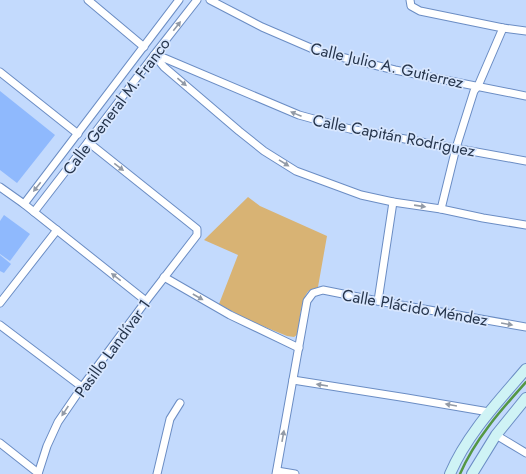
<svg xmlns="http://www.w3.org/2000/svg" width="526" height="474" font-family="Jost,sans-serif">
	<rect width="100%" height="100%" fill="#c3dafd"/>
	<path fill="#d8b374" d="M248 197 260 206 327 236 318 287C314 289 309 289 307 293 301 301 299 324 298 334L294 337 287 336 250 321 219 304 238 255 204 240Z"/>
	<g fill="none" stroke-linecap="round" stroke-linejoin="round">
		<path stroke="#549744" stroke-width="2.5" d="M460 474C475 439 501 410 526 382"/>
	</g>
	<g fill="#8fb9fd">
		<path d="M0 91 55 135 17 183 0 170Z"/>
		<path d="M4 215 30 234 10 261 0 254V221Z"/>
		<path d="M0 255 11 264 4 273 0 271Z"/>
	</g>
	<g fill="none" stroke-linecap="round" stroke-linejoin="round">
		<g stroke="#6b8dc4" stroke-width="9">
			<g id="street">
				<path d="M88 0 144 47"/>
				<path d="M210 0 262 27 320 52 395 70 526 96"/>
				<path d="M410 0 411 6 420 11 503 28 526 31"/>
				<path d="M154 55 164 67 239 131 264 151 296 171 361 195 393 202 441 209 483 218 526 225"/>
				<path d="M155 55 164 58 299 115 350 129 526 161"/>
				<path d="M0 72 78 134"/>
				<path d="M0 187 24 204 146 301"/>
				<path d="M24 204 179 0"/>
				<path d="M441 209 456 148 474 91 478 86 503 28"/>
				<path d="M34 212 88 142 154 55 197 0"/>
				<path d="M164 277 230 315 299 348"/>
				<path d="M378 301 393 202"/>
				<path d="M0 303 57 230"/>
				<path d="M0 325 82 387"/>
				<path d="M293 380 407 398 489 412"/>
				<path d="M496 435 526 453"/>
				<path d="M0 443 38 473"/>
				<path d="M277 471 295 474"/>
				<path d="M38 474 47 446 58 422 82 387 146 301 197 235V229L88 142"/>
				<path d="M157 474 170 419 180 403"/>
				<path d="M276 474 307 301 313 293 323 290 378 301 526 327"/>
			</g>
		</g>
		<g stroke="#6b8dc4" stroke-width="12">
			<g id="secondary">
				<path d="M450 474C467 434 498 402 526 369"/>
				<path d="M472 474 496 435 526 398"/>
			</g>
		</g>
		<use href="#street" stroke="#fff" stroke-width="7"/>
		<use href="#secondary" stroke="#cff3f5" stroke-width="10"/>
	</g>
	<defs><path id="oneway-solid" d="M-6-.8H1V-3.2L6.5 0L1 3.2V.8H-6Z"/></defs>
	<g fill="#929aa6">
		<use href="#oneway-solid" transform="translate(177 26) rotate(-52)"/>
		<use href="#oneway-solid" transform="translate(182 82) rotate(40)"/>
		<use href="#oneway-solid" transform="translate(296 114) rotate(-158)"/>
		<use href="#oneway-solid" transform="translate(284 163) rotate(32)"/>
		<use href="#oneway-solid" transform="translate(119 167) rotate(38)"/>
		<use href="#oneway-solid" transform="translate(37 187) rotate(128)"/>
		<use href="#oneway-solid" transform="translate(420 206) rotate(8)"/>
		<use href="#oneway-solid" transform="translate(116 277) rotate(-142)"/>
		<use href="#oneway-solid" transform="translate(198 297) rotate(30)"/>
		<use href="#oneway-solid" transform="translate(507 324) rotate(10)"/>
		<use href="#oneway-solid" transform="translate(322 385) rotate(-171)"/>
		<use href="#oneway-solid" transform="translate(451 405) rotate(-170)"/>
		<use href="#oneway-solid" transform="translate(65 411) rotate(124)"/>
		<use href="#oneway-solid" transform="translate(283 436) rotate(-80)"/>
	</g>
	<g text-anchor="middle" stroke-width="3.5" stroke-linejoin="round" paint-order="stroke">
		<g font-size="16" fill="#26354c" stroke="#d7e6fe">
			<text transform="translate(387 65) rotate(13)" y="6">Calle Julio A. Gutierrez</text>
			<text transform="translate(116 106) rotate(-53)" y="6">Calle General M. Franco</text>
			<text transform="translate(394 135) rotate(11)" y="6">Calle Capitán Rodríguez</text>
			<text transform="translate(415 307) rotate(10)" y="6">Calle Plácido Méndez</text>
			<text transform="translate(112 348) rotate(-54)" y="6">Pasillo Landívar 1</text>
		</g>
	</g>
</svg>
